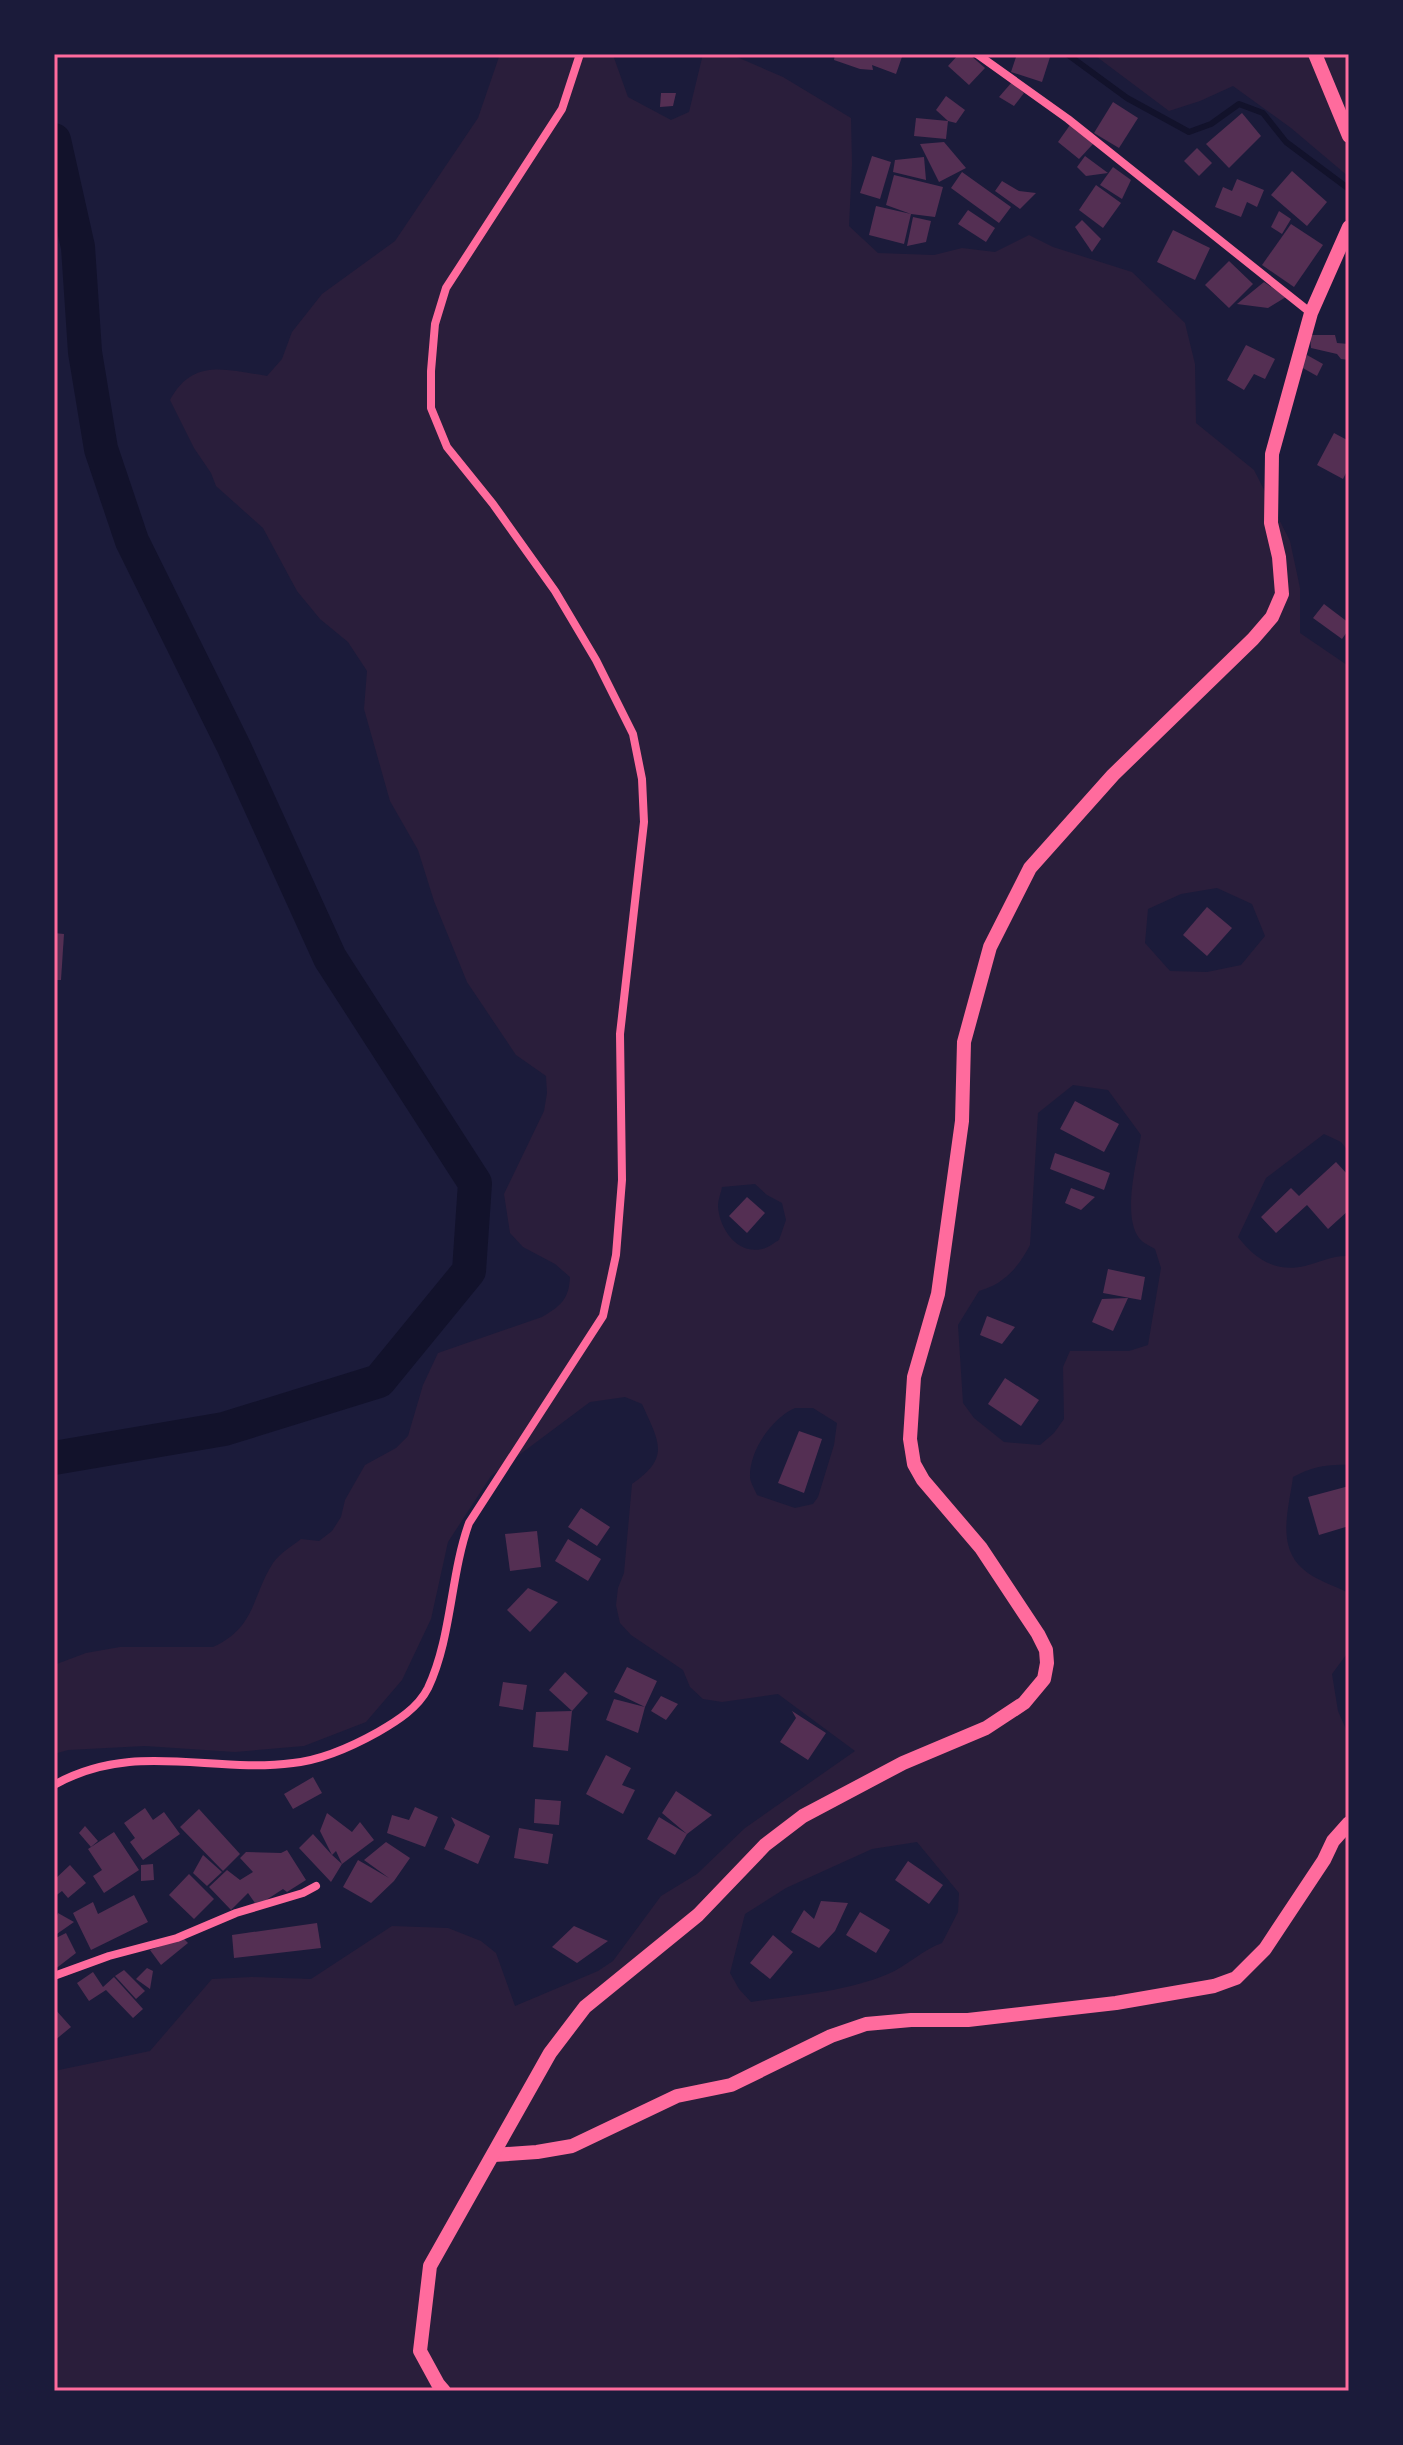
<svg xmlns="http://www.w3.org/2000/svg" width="1403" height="2445" font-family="'PT Sans Narrow',sans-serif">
	<rect width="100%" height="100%" fill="#1b1b3a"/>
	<g fill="#2a1e3b" fill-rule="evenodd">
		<path d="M500 54 613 55 628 97 671 120 689 112 703 54H730L783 77 851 118 852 163 849 226 878 253 934 255 962 248 995 252 1029 235 1053 247 1132 272 1185 323 1195 364 1196 423 1254 470 1290 541 1300 588V633L1347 665 1349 663V1152L1341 1142 1324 1134 1266 1178 1238 1237C1255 1259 1276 1273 1305 1266 1320 1262 1333 1255 1349 1256V1465C1327 1464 1312 1467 1293 1477 1289 1508 1276 1546 1303 1569 1315 1580 1335 1586 1349 1593V1651L1332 1674 1338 1711 1349 1736V2391H54V2071L150 2051 212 1979 252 1977 311 1979 392 1926 448 1928 481 1941 496 1953 515 2006 598 1971 613 1961 661 1896 697 1874 745 1828 855 1751 778 1694 722 1702 703 1699 690 1687 683 1670 631 1635 620 1623 616 1605 618 1588 624 1573 632 1484C671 1457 659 1442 642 1404L625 1397 590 1402 491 1476 448 1542 431 1619 402 1680 366 1722 304 1746 235 1752 145 1746 68 1750 54 1754V1665L86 1653 120 1647H213C256 1627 251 1598 273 1563 279 1554 292 1546 301 1539L319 1541 332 1531 341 1517 345 1500 365 1465 396 1448 408 1436 423 1385 438 1353 542 1317C561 1306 569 1299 570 1277L555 1264 523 1247 510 1233 504 1194 544 1111 547 1093 546 1076 516 1055 467 982 434 901 418 850 390 801 364 709 367 671 348 642 320 619 297 591 263 528 216 486 211 473 194 448 170 400C193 357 227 370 267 376L282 359 292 332 322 294 395 241 478 118ZM1217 888 1252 904 1265 936 1241 965 1207 972 1170 971 1145 943 1148 909 1181 894ZM1073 1085 1108 1090 1141 1135C1137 1161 1122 1216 1139 1238 1143 1243 1150 1246 1155 1249L1161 1268 1148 1345 1129 1351H1070L1063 1367 1064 1419 1054 1433 1040 1445 1004 1442 974 1418 963 1403 958 1325 979 1291C1004 1284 1018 1268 1030 1245L1038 1113ZM755 1184 767 1195 782 1203 786 1220 779 1240C775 1242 768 1248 762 1249 737 1255 719 1228 718 1206 718 1200 721 1193 722 1187ZM795 1408H813L837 1423 834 1445 818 1497 813 1504 795 1508 757 1495C755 1490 750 1482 750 1477 749 1451 772 1418 795 1408ZM917 1842 959 1893 958 1912 942 1943C922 1950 907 1966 888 1974 845 1992 797 1995 751 2002L739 1989 730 1973 745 1914 786 1888 872 1849Z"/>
		<path d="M1093 54H1349V177L1291 128 1233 86 1200 101 1169 111Z"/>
	</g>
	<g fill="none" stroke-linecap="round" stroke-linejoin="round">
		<path stroke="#12122b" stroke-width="6" d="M1067 54 1127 98 1189 132 1211 124 1239 104 1263 113 1286 142 1349 189"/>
		<path stroke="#12122b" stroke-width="34" d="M54 140 78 247 85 352 101 449 132 541 234 747 330 958 475 1183 469 1271 379 1381 224 1429 54 1458"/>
	</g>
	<g fill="#542f53">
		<path d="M835 54H903L896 74 872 65 873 70 860 69 834 60Z"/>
		<path d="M959 54H969L985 68 969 85 948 66Z"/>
		<path d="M1017 54H1051L1042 82 1011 72Z"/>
		<path d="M1012 82 1024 93 1014 106 999 97Z"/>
		<path d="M661 93H676L673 106 660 107Z"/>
		<path d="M946 96 965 110 956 123 948 121 936 110Z"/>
		<path d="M1113 102 1138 118 1119 148 1094 133Z"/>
		<path d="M1242 113 1261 136 1229 168 1206 144Z"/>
		<path d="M916 118 948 121 946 139 914 136Z"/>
		<path d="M1070 125 1093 144 1079 159 1058 142Z"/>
		<path d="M944 142 966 168 939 182 920 144Z"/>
		<path d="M1197 148 1212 163 1199 176 1184 161Z"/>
		<path d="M872 156 891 162 880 199 860 193Z"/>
		<path d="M1085 156 1108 173 1086 176 1077 167Z"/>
		<path d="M924 157 926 180 893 172 895 160Z"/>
		<path d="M1113 167 1131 180 1122 199 1100 185Z"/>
		<path d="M1292 171 1327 202 1307 226 1271 195Z"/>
		<path d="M962 172 1011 207 999 223 951 188Z"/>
		<path d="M894 175 943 187 935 217 911 214 904 244 869 235 876 206 911 214 886 205Z"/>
		<path d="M1237 179 1264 190 1257 207 1247 202 1241 217 1215 207 1223 187 1232 191Z"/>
		<path d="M1002 181 1019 191 1036 193 1020 209 995 191Z"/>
		<path d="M1096 185 1121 203 1103 228 1079 210Z"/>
		<path d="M968 210 995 228 986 242 958 224Z"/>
		<path d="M1279 211 1291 219 1282 234 1271 227Z"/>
		<path d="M913 217 931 221 926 242 907 246Z"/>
		<path d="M1082 220 1101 239 1092 252 1075 227Z"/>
		<path d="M1291 224 1323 245 1294 287 1262 265Z"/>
		<path d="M1173 230 1210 248 1195 280 1157 262Z"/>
		<path d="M1229 261 1253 284 1229 308 1205 285Z"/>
		<path d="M1264 282 1286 297 1268 308 1237 304Z"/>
		<path d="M1310 335H1335L1337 343 1349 344V360L1341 359 1337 354 1311 348Z"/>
		<path d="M1246 345 1275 359 1265 379 1254 374 1244 390 1227 380Z"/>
		<path d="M1307 355 1323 364 1317 376 1301 367Z"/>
		<path d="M1334 433 1349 441V467L1343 479 1317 465Z"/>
		<path d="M1324 604 1349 623V629L1342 639 1313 618Z"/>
		<path d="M1207 907 1232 928 1207 956 1183 935Z"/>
		<path d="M54 933 64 934 61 980H54Z"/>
		<path d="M1075 1101 1119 1124 1104 1152 1060 1129Z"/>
		<path d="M1055 1153 1110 1173 1104 1190 1050 1169Z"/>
		<path d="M1336 1162 1349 1176V1210L1328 1229 1307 1205 1276 1233 1261 1217 1291 1188 1299 1196Z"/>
		<path d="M1071 1188 1095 1197 1081 1210 1065 1203Z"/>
		<path d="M747 1197 765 1213 747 1233 729 1216Z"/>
		<path d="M1108 1269 1145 1277 1141 1300 1103 1293Z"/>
		<path d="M1128 1298 1113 1331 1092 1322 1102 1299Z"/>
		<path d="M987 1316 1015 1327 1002 1344 980 1335Z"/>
		<path d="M1005 1378 1039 1400 1021 1426 988 1404Z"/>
		<path d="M799 1431 822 1439 804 1493 778 1483Z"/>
		<path d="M1349 1486V1526L1319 1535 1308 1497Z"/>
		<path d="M581 1508 610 1527 597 1546 568 1527Z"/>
		<path d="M537 1531 541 1567 510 1571 505 1534Z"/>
		<path d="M568 1539 601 1559 588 1581 555 1561Z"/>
		<path d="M528 1588 558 1602 530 1632 507 1610Z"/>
		<path d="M627 1667 657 1681 645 1707 638 1733 606 1720 614 1699 645 1707 614 1692Z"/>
		<path d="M565 1672 588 1693 572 1711 549 1690Z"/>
		<path d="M503 1682 527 1685 523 1710 499 1706Z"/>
		<path d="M661 1696 678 1704 666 1720 651 1711Z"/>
		<path d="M572 1711 568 1751 533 1747 536 1712Z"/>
		<path d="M792 1711 826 1733 808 1760 780 1742 796 1718Z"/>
		<path d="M606 1755 631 1768 622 1785 635 1790 623 1814 586 1794Z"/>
		<path d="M313 1777 322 1793 293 1809 284 1794Z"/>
		<path d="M676 1791 712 1815 687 1834 675 1855 647 1839 659 1817 687 1834 662 1813Z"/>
		<path d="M535 1799 561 1801 559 1825 534 1823Z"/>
		<path d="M415 1807 438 1817 425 1847 387 1833 392 1815 409 1820Z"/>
		<path d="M145 1808 153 1820 164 1812 180 1834 143 1860 130 1842 135 1838 124 1823Z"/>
		<path d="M199 1809 240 1854 223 1871 180 1827Z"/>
		<path d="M327 1813 352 1832 360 1822 374 1840 342 1864 336 1851 332 1855 342 1864 331 1882 299 1848 313 1834 332 1855 320 1831Z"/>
		<path d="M451 1817 490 1836 478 1864 444 1849 455 1825Z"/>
		<path d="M85 1826 98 1841 91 1847 79 1833Z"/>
		<path d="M519 1828 553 1834 548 1864 514 1858Z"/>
		<path d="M114 1832 139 1870 104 1893 93 1876 102 1870 88 1849Z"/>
		<path d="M386 1842 410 1858 394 1881 371 1903 343 1887 358 1860 389 1878 364 1860Z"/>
		<path d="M287 1850 306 1880 287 1892 283 1889 257 1906 248 1893 231 1910 209 1887 227 1870 240 1880 253 1872 240 1858 246 1852 281 1853Z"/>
		<path d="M203 1855 222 1872 207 1886 193 1873Z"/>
		<path d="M908 1861 943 1885 929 1904 895 1880Z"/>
		<path d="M153 1864 154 1880 141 1881V1865Z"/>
		<path d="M70 1865 86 1883 68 1898 62 1891 54 1897V1880Z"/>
		<path d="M189 1874 214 1899 194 1919 169 1895Z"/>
		<path d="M134 1895 148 1922 91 1950 73 1913 93 1902 98 1914Z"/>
		<path d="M821 1901 848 1903 835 1931 819 1948 791 1932 804 1910 814 1919Z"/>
		<path d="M860 1912 890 1930 876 1953 846 1935Z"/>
		<path d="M58 1913 74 1922 54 1936V1923Z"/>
		<path d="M317 1923 321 1948 234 1958 232 1935Z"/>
		<path d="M574 1926 608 1941 577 1963 552 1947Z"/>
		<path d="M66 1933 76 1953 54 1970V1939Z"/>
		<path d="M773 1935 793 1952 770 1979 750 1963Z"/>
		<path d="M183 1938 188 1943 161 1965 150 1950Z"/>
		<path d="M147 1968 153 1971 150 1989 136 1979Z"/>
		<path d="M124 1970 145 1991 136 1999 115 1976Z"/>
		<path d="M93 1972 103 1987 114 1977 143 2009 133 2018 106 1990 89 2001 77 1983Z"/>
		<path d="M54 2008 71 2027 54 2041Z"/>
	</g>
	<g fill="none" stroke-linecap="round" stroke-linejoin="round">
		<g stroke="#ff6b9d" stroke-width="8">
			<path d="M977 54 1068 119 1311 313"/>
			<path d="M54 1785C134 1740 210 1774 293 1763 322 1760 353 1746 378 1732 397 1721 418 1708 428 1688 452 1637 450 1576 469 1523L603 1316 616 1255 622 1180 620 1034 644 822 642 779 633 734 596 660 555 591 493 504 447 447 431 408V371L435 324 446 288 562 109 580 54"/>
			<path d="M54 1976 109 1956 177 1938 236 1913 303 1893 316 1886"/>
		</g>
		<g stroke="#ff6b9d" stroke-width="14">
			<path d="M1315 54 1349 136"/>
			<path d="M494 2155 537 2152 572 2146 677 2096 731 2085 831 2036 866 2024 911 2020H968L1116 2003 1214 1986 1236 1978 1265 1949 1324 1860 1333 1841 1349 1823"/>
			<path d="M444 2391 438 2384 420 2351 430 2266 550 2053 585 2007 698 1915 765 1845 803 1816 903 1763 986 1728 1024 1703 1044 1679 1047 1663 1046 1650 1038 1634 981 1548 923 1480 914 1464 910 1439 914 1377 938 1294 962 1121 964 1042 990 947 1030 868 1113 775 1253 639 1272 617 1282 594 1279 557 1271 523 1272 454 1311 313 1349 227"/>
		</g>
	</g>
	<rect width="1403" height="2445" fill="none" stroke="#1b1b3a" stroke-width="112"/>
	<rect x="56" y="56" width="1291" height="2333" fill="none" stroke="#ff6b9d" stroke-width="3"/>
</svg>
